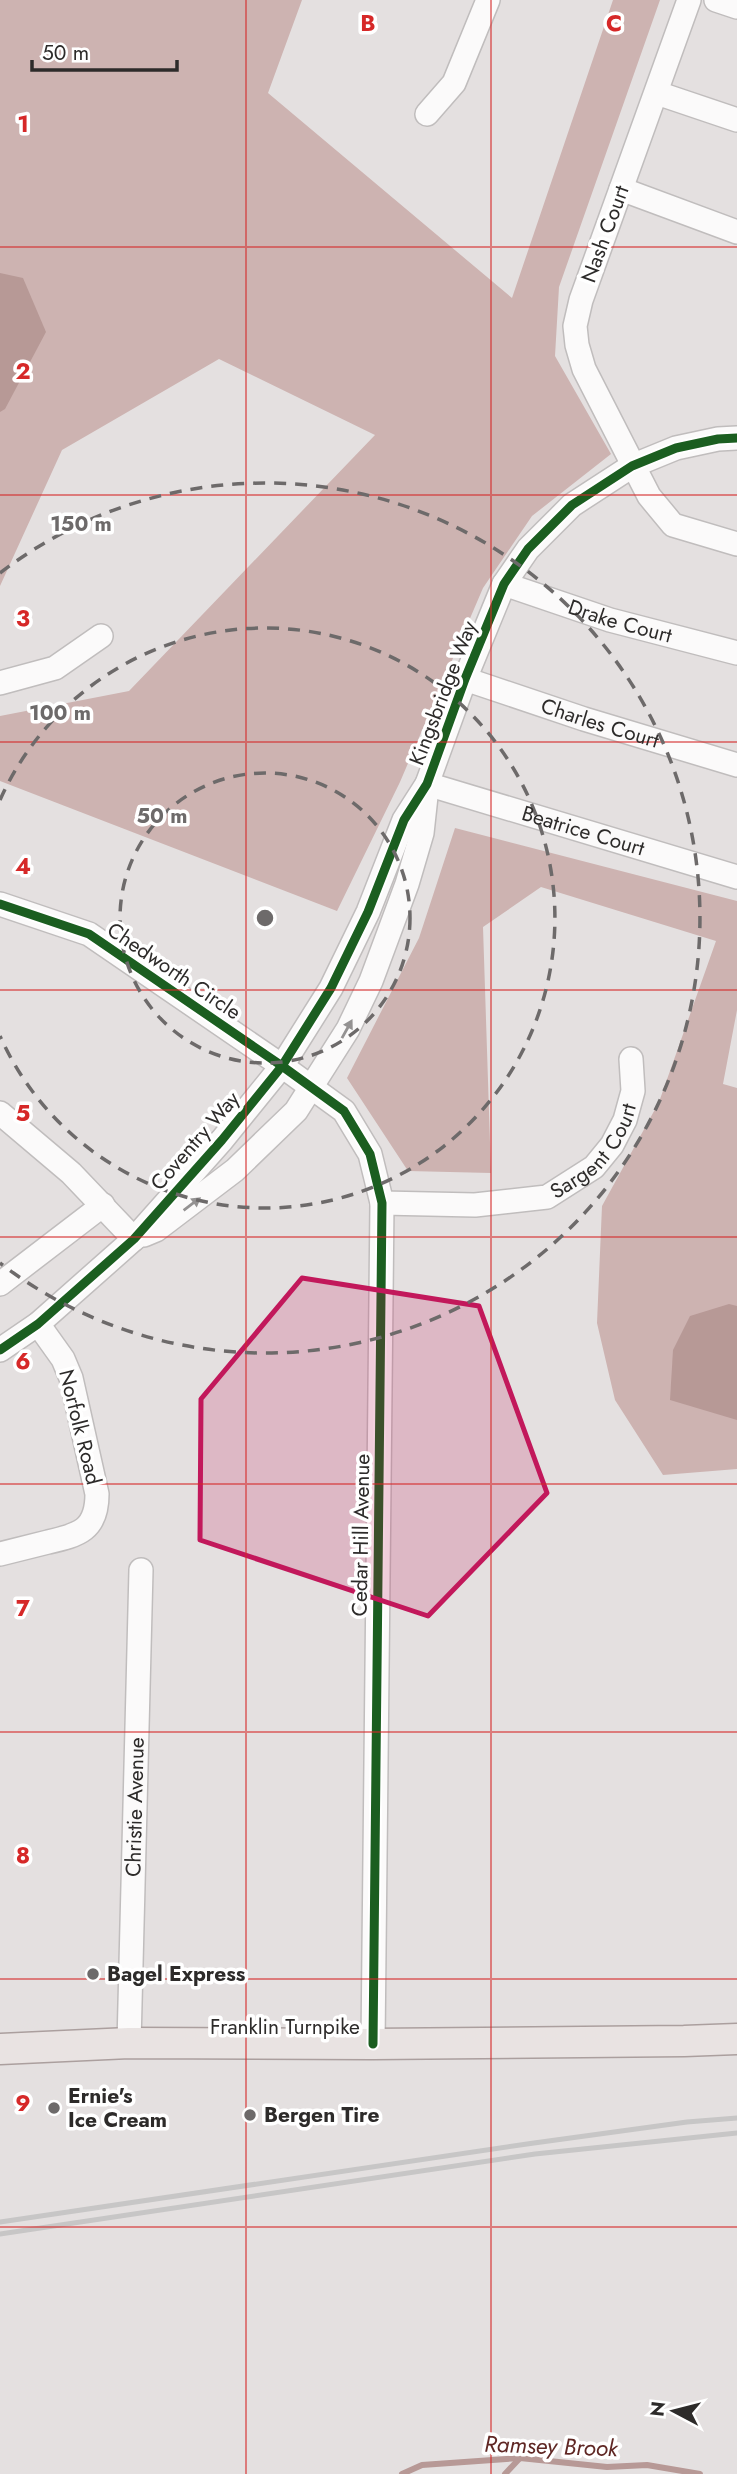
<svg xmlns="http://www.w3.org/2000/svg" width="737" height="2474" font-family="Jost,sans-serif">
	<rect width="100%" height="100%" fill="#e4e0e0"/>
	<g fill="#cdb3b1">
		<path d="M0 0H302L268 93 512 298 613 0H660L559 287 555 356 611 454 532 516 483 588 400 782 337 911 0 781V716L129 691 375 435 219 359 62 450 0 586Z"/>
		<path d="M455 828 737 901V1010L723 1084 737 1088V1469L663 1475 615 1400 597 1323 602 1206 659 1102 716 941 541 887 483 927 491 1173 408 1171 347 1078 419 938Z"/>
	</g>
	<g fill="#b79996">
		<path d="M0 273 23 278 46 332 5 409 0 412Z"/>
		<path d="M729 1304 737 1306V1420L670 1400 673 1350 690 1316Z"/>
	</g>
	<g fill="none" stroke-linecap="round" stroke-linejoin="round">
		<g stroke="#b79996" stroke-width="6">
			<path d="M402 2474 422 2465 520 2458 607 2467 647 2465 700 2474"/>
			<path d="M505 2474 520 2458"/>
		</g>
		<g stroke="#c0bdbd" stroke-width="26">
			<g id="minor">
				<path d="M689 0 581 300 575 326 577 345 584 369 649 496 673 525 737 544"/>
				<path d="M716 0 737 7"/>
				<path d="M657 93 737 120"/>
				<path d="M427 114 454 83 488 0"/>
				<path d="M621 189 737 232"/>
				<path id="s1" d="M504 584 610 620 737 653"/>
				<path id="s2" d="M465 679 584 719 737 765"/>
				<path d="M0 683 55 668 101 636"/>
				<path id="s3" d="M427 784 737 877"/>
				<path d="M0 904 89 934 282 1066 344 1111 370 1154 382 1203 373 2044"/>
				<path d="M0 1113 71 1173 134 1239"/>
				<path id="s4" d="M382 1203 475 1205 547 1197 594 1167 612 1145 625 1120 633 1091 631 1059"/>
				<path d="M144 1235 156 1230 235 1170 296 1111 348 1029 371 981 407 884 422 833 427 787"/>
				<path d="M0 1284 103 1205"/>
				<path d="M0 1350 38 1324 134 1239 222 1140 282 1066 331 988 368 912 404 820 427 784 465 679 504 584 528 549 572 505 632 466 676 448 718 439 737 438"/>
				<path d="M0 1554C16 1550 32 1546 48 1542 79 1535 97 1530 97 1494L71 1378 63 1359 38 1324"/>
				<path id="s5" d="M129 2043 141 1570"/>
			</g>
		</g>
		<g stroke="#ab9f9e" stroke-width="33">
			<path id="major" d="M0 2049 129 2043 373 2044 684 2041 737 2039"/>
		</g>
		<use href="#minor" stroke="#fbfafa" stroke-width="23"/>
		<use href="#major" stroke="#e9e3e2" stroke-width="30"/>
		<g stroke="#c7c6c6" stroke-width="5">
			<path d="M0 2222 534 2143 687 2122 737 2118"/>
			<path d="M0 2234 535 2154 737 2133"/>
		</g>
		<g stroke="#fff" stroke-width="13">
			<g id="cycleway">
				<path d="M0 904 89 934 282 1066 344 1111 370 1154 382 1203 373 2044"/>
				<path d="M0 1350 38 1324 134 1239 222 1140 282 1066 331 988 368 912 404 820 427 784 465 679 504 584 528 549 572 505 632 466 676 448 718 439 737 438"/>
			</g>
		</g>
		<use href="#cycleway" stroke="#1b5e20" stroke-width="9"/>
	</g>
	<defs><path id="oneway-solid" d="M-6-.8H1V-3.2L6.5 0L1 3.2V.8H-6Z" transform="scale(1.75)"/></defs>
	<g fill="#949292">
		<use href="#oneway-solid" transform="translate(347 1029) rotate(-61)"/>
		<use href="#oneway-solid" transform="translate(192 1204) rotate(-37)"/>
	</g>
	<path fill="#c2185b" fill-opacity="0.2" stroke="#c2185b" stroke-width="5" stroke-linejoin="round" d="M302 1278 479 1306 547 1493 428 1616 200 1540 201 1399Z"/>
	<path fill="none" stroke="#d62828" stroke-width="2" stroke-opacity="0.55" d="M246 0V2474M491 0V2474M0 247H737M0 495H737M0 742H737M0 990H737M0 1237H737M0 1484H737M0 1732H737M0 1979H737M0 2227H737"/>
	<g fill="none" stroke="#6d6a6a" stroke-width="3.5" stroke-dasharray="12 9">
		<circle cx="265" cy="918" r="145"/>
		<path d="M0 800A290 290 0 1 1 0 1036"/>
		<path d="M0 573A435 435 0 1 1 0 1263"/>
	</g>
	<g fill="#6d6a6a" stroke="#fff" stroke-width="2.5">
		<circle cx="93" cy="1974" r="7"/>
		<circle cx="54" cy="2108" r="7"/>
		<circle cx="250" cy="2115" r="7"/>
	</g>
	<g text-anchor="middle" stroke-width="7" stroke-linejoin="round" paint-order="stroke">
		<g font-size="21" fill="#2d2b2a" stroke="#fff">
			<text transform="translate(605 234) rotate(-70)" y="7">Nash Court</text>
			<text dy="7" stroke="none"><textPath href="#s1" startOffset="122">Drake Court</textPath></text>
			<text transform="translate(443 693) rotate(-69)" y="7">Kingsbridge Way</text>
			<text dy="7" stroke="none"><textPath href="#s2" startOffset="142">Charles Court</textPath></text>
			<text dy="7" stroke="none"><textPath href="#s3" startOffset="163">Beatrice Court</textPath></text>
			<text transform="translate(174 971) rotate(34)" y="7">Chedworth Circle</text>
			<text transform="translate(195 1141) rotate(-49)" y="7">Coventry Way</text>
			<text dy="7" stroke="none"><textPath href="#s4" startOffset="233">Sargent Court</textPath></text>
			<text transform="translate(80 1427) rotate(76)" y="7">Norfolk Road</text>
			<text transform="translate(361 1535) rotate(-89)" y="7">Cedar Hill Avenue</text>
			<text dy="7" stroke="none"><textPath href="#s5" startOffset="236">Christie Avenue</textPath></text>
			<text x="285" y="2034">Franklin Turnpike</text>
		</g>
		<g font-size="21" font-weight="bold" fill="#2d2b2a" stroke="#fff" text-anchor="start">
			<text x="107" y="1981">Bagel Express</text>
			<text x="68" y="2103">Ernie's<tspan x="68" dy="24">Ice Cream</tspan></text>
			<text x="264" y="2122">Bergen Tire</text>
		</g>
		<g font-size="23" font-style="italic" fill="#5f2724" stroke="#fff">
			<text transform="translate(551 2446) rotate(2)" y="8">Ramsey Brook</text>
		</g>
	</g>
	<g font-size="23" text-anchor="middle" font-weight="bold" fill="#d62828" stroke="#fff" stroke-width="7" stroke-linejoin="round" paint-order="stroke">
		<text x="368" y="31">B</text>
		<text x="614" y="31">C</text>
		<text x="23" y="132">1</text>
		<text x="23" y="379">2</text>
		<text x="23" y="626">3</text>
		<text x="23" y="874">4</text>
		<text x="23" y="1121">5</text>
		<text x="23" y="1369">6</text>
		<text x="23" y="1616">7</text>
		<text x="23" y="1863">8</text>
		<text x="23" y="2111">9</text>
	</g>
	<circle cx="265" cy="918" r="10" fill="#6d6a6a" stroke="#fff" stroke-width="3.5"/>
	<g font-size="21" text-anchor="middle" font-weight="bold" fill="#6d6a6a" stroke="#fff" stroke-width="7" stroke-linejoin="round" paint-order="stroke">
		<text x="81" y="531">150 m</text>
		<text x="60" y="720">100 m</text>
		<text x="162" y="823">50 m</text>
	</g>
	<g transform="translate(674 2411) rotate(277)" stroke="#ffffff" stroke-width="5" paint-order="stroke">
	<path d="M0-5L12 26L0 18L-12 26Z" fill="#2d2b2a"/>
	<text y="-10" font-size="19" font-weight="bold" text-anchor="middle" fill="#2d2b2a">N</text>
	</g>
	<path d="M32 60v10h145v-10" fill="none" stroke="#2d2b2a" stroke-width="3.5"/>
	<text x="42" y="60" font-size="21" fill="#2d2b2a" stroke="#ffffff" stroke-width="5" paint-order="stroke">50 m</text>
</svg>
